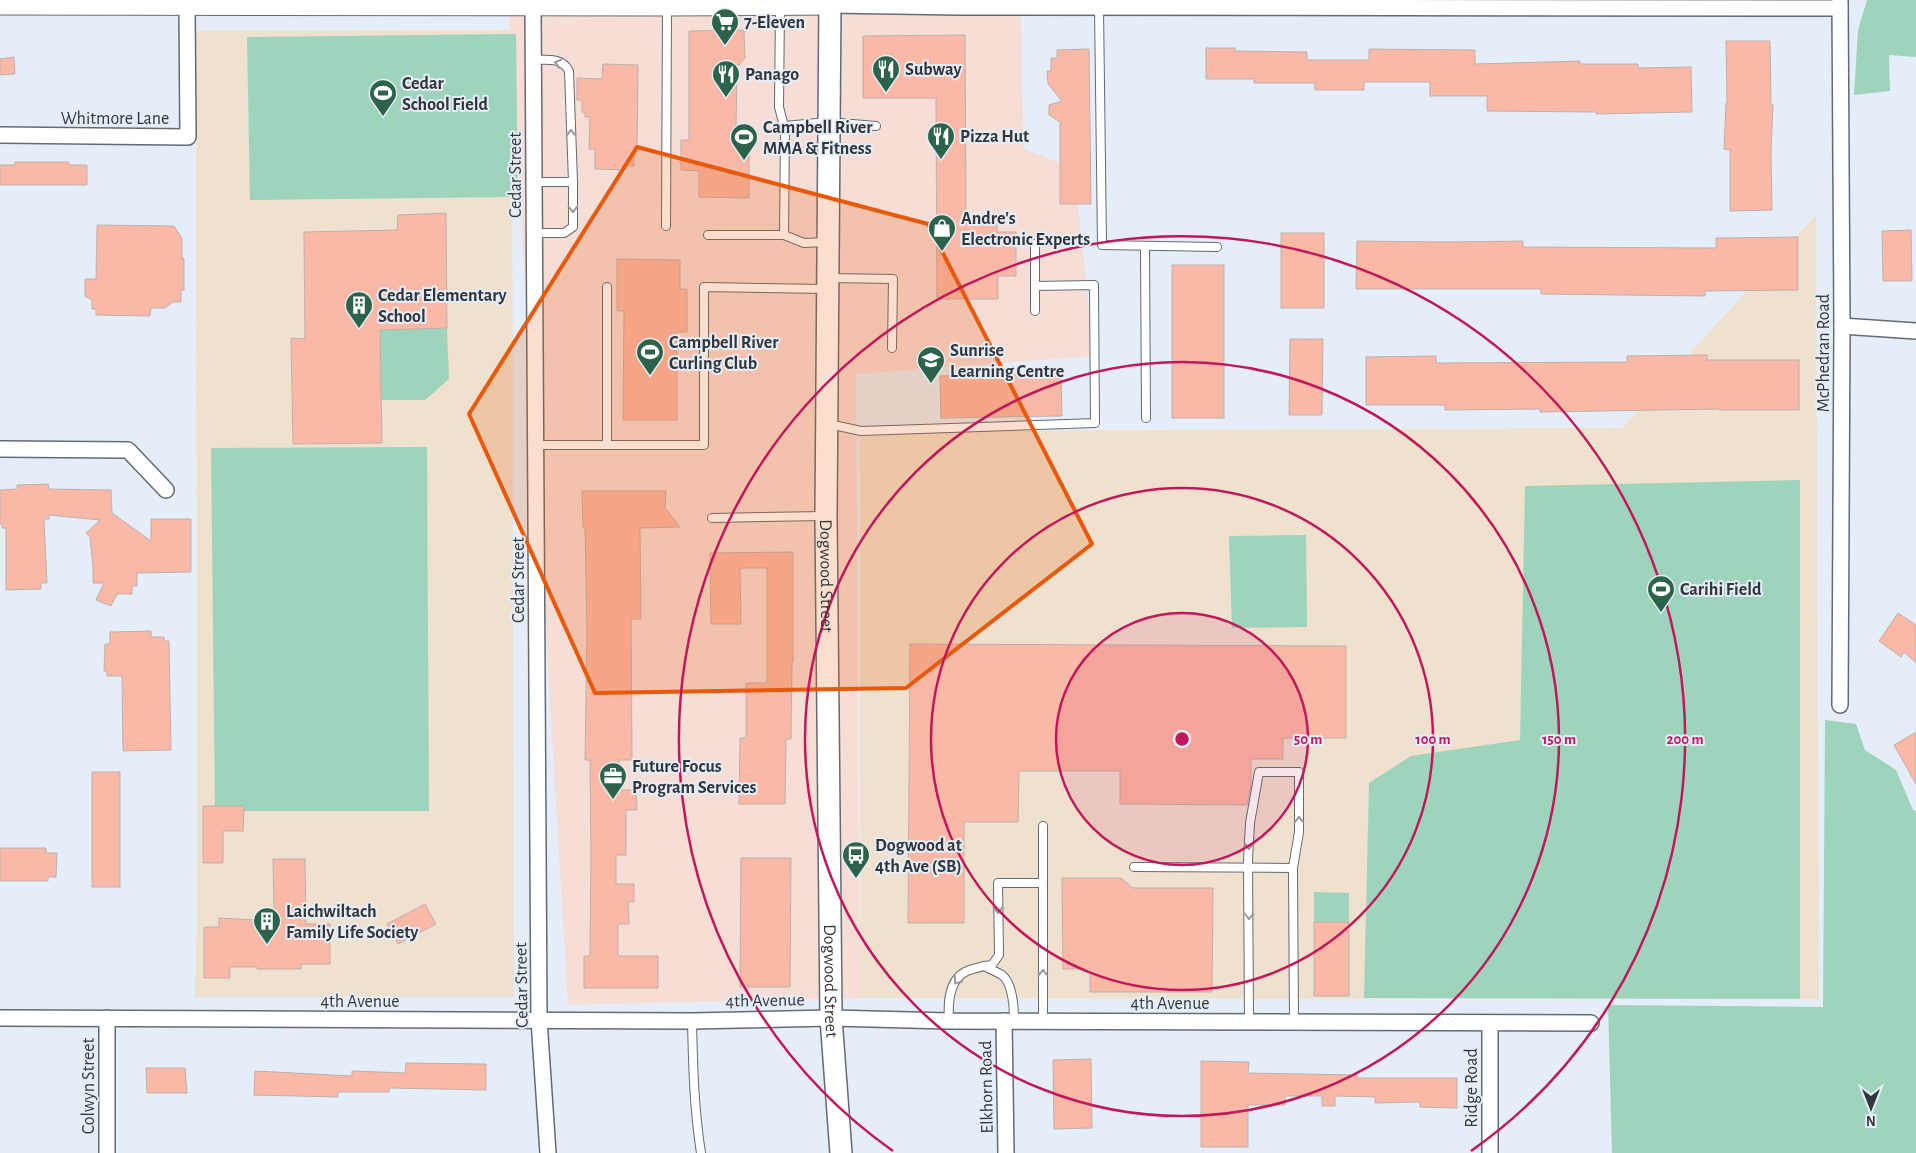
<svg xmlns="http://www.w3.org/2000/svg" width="1916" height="1153" font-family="'Alegreya Sans',sans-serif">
	<rect width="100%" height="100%" fill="#e5eef8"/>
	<path fill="#f6ddd6" d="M508 0H1020L1024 149 1074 168 1094 356 856 374 860 998 568 1005Z"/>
	<g fill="#efe1ce">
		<path d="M512 30 514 997H195L197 916 196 31Z"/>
		<path d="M1816 215 1819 999 860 998V431L1622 428Z"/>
	</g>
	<g fill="#9ed4bb">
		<path d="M1867 0H1916V57L1889 55 1890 91 1854 95 1858 30Z"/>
		<path d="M516 34 518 197 250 200 247 37Z"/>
		<path d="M447 328 449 379 425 400H381L380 330Z"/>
		<path d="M427 447 429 811H215L211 448Z"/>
		<path d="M1800 480V999L1364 998 1369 783 1411 756 1520 740 1525 486Z"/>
		<path d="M1306 535 1307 627 1232 628 1229 536Z"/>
		<path d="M1825 720 1856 724 1865 750 1896 770 1913 810 1916 811V1153H1612L1608 1005 1823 1007Z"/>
		<path d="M1314 892 1349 893V922H1314Z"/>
	</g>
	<g fill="#fab9a6" stroke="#beb1ad">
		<path d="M744 30 745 58 737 67 736 128 749 138V198L699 197V171L681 170V140H689V31Z"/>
		<path d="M965 35 966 216H997V232H1016V276H998V299H937L936 98H863V36Z"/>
		<path d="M1726 41H1770L1771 105H1773L1771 151 1772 210 1730 211V150L1724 149 1726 103H1727Z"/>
		<path d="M1206 48H1235V51L1307 52V60H1369V49L1475 50V64L1580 61V64H1638V68L1691 67 1692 112 1596 114V112L1487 111V96H1430V82H1364V90H1315V83H1254V79H1206Z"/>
		<path d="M1089 49 1091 204H1060V122L1049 115V105L1062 101 1048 84 1047 71H1051V58H1057V50Z"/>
		<path d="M14 57 15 74 0 75V59Z"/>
		<path d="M603 64 638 65 637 152H634V166H623V170L595 169V149H589L590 117H585V112H582V100H577V78L602 79Z"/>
		<path d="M15 162H69V165H87V185H0V165H15Z"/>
		<path d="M446 213 447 328 380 330 382 443 293 444 291 338 305 339 304 232 397 230 398 215Z"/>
		<path d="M97 225 174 226 182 238V258H184V290H181V302H173L165 308H151L150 316 96 315V309H92V300L85 296V279H96Z"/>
		<path d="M1911 230 1912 281H1883L1882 231Z"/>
		<rect x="1281" y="233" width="43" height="75"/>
		<path d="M1798 237V290L1705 291V296L1541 294V289H1356L1357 241 1444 242 1523 241V247L1716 248V238Z"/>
		<path d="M617 259 680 260V289H687V332H677V420H623L624 311H617Z"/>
		<rect x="1172" y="265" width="52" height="153"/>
		<path d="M1290 339H1323L1322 415H1289Z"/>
		<path d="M1707 355V360H1799V410H1719V409L1540 412V409L1445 410V405H1366V357L1436 356V363L1627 362V356Z"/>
		<path d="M1061 373 1062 416 941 418 940 376Z"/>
		<path d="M48 484 49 489 111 490 112 513 151 541V519H191V572L137 573V586H132V594H117L111 606 96 600 104 583H93V568L90 537 86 533 100 520 49 515V519H44L47 583H41V589L6 590V528H2V524H0V490L17 489V485Z"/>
		<path d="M582 491H666L665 508 680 527 640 528 641 619H631L632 760H619V790H636L637 810H626V855H616V884H634V902H628L629 924H618V956H658V988H584V956H590L591 855 590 760H585L587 634 585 528H583Z"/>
		<path d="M793 552V662H792L791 739H786L785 804H739L740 738H746V683H767V568H740L741 624H711L710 553Z"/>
		<path d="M1898 613 1916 625V663L1904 652 1901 657 1879 641Z"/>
		<path d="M151 631V637H164V641H169L171 750 123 751 122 676H107V671H104L105 644H110V632Z"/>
		<path d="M910 644 1346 646V738H1283V759H1251V785L1247 805 1120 804V771H1019L1018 822H964V923H908Z"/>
		<path d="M1916 732V784L1894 745Z"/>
		<rect x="92" y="772" width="28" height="115"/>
		<path d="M203 806H244L243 831H223V863H203Z"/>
		<path d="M0 848H46V853H57L56 877H48V881H0Z"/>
		<path d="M741 858H791L790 987H740Z"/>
		<path d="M273 859H305L306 924H330V964H301V969H257V967H230V978H204V927H219V918L274 921Z"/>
		<path d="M1062 878H1121L1133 888H1213L1212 992H1090V969H1063Z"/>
		<path d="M425 904 436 924 398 944 387 924Z"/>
		<rect x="1314" y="922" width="35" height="74"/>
		<path d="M1091 1059 1092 1128 1054 1129 1053 1060Z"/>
		<path d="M1201 1061 1249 1062 1248 1073 1357 1075V1078H1457V1108L1420 1107V1102L1375 1103V1097L1335 1096V1106H1322V1096H1285V1105H1248V1147H1201Z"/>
		<path d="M406 1063 486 1064V1090L389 1088V1092H338V1097L254 1095 255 1071 352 1076V1071L405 1073Z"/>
		<path d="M146 1068H185L187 1093H147Z"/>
	</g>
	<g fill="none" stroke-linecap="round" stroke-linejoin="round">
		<g stroke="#636b74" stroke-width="10">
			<g id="service">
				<path d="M1099 7 1102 245 1217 247"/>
				<path d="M533 60C547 60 562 57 569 71L573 182"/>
				<path d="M784 126 828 122 876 126"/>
				<path d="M534 182H573V227L564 233H534"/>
				<path d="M666 226 667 6"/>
				<path d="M708 235H784L785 130 779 107 780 5"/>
				<path d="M784 235 804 243 827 242"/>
				<path d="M1035 244V286"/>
				<path d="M1145 246 1146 418"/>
				<path d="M829 278 893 279 892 348"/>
				<path d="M829 424 861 431 1095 423 1094 285 1035 286V311"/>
				<path d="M536 445H704V287L826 289"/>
				<path d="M607 445V287"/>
				<path d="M712 518 824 516"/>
				<path d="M1134 867 1293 868 1294 1022"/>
				<path d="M1043 883V826"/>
				<path d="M984 966 992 965 999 955 998 883H1043V1022"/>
				<path d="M692 1021C693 1065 694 1109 701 1153"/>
				<path d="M949 1021C948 1005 948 981 965 972 970 969 978 968 984 966 990 969 997 972 1002 975 1013 984 1014 1009 1014 1021"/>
				<path d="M1249 1022 1248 860 1250 823 1259 772H1299V832L1293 868"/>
			</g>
		</g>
		<g stroke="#636b74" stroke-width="18">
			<g id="minor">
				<path d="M830 5 959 7 1840 8"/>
				<path d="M533 6 539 1020 548 1153"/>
				<path d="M0 135 188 137 187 6"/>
				<path d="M1842 326 1916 331"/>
				<path d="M0 449 128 450 166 490"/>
				<path d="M1840 705 1842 326 1840 0"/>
				<path d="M0 1018 692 1021 831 1018 949 1021 1591 1023"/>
				<path d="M107 1018V1153"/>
				<path d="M1004 1021 1006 1153"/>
				<path d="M1490 1023V1153"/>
			</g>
		</g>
		<g stroke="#636b74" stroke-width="21">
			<path id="tertiary" d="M0 5 667 6 830 5"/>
		</g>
		<g stroke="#636b74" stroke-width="24">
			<g id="secondary">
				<path id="s1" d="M830 0 826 516 831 1018 841 1153"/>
			</g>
		</g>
		<use href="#service" stroke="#fff" stroke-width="8"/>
		<use href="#minor" stroke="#fff" stroke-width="15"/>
		<use href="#tertiary" stroke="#fff" stroke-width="19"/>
		<use href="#secondary" stroke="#fff" stroke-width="21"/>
	</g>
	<defs><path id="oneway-chevron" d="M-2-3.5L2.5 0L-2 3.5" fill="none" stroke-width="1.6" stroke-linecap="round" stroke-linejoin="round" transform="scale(1.25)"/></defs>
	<g stroke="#999a9c">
		<use href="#oneway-chevron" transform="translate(558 63) rotate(-164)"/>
		<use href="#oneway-chevron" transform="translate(571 133) rotate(-92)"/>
		<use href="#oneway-chevron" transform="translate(573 209) rotate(89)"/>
		<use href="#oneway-chevron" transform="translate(1299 820) rotate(-90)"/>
		<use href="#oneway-chevron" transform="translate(1249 846) rotate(93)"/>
		<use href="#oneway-chevron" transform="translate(998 910) rotate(89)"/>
		<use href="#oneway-chevron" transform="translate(1249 916) rotate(90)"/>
		<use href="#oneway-chevron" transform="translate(1043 973) rotate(-90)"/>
		<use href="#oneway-chevron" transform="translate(957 981) rotate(127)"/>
	</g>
	<path fill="#e8590c" fill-opacity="0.2" stroke="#e8590c" stroke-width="4" stroke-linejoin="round" d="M637 147 928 224 1092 544 906 688 595 693 469 414Z"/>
	<circle cx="1182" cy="739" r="126" fill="#c2185b" fill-opacity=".12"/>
	<g fill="none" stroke="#c2185b" stroke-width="2.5">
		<circle cx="1182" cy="739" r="126"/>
		<circle cx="1182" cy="739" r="251"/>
		<circle cx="1182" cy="739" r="377"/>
		<path d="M893 1151A503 503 0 1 1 1471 1151"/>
	</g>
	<defs>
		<g id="supermarket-pin" transform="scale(1.4375)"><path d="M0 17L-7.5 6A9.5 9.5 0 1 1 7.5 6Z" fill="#2c634a" stroke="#e5eef8"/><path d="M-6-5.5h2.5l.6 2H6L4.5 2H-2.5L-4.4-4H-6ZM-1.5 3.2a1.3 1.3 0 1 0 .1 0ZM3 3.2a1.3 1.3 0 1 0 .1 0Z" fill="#fff"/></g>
		<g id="restaurant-pin" transform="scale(1.4375)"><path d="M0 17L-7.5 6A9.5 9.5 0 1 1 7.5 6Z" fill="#2c634a" stroke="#e5eef8"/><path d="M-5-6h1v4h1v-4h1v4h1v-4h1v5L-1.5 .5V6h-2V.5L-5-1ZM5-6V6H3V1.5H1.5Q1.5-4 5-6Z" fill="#fff"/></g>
		<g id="stadium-pin" transform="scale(1.4375)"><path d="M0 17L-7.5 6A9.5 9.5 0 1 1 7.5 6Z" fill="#2c634a" stroke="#e5eef8"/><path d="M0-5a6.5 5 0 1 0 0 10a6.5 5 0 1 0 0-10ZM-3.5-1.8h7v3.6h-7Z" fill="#fff"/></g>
		<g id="shop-pin" transform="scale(1.4375)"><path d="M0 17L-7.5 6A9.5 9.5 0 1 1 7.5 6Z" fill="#2c634a" stroke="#e5eef8"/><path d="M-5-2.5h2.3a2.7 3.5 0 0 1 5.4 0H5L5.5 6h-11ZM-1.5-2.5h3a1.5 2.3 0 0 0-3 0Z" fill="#fff"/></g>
		<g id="building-pin" transform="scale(1.4375)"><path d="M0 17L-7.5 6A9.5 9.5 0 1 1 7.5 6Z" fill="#2c634a" stroke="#e5eef8"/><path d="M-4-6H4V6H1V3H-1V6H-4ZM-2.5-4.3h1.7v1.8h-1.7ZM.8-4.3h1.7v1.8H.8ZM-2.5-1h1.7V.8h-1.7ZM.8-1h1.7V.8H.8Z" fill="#fff"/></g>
		<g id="school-pin" transform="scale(1.4375)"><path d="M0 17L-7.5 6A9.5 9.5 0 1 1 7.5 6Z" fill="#2c634a" stroke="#e5eef8"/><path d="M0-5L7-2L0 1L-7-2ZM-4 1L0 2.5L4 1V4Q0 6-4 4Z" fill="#fff"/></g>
		<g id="office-pin" transform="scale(1.4375)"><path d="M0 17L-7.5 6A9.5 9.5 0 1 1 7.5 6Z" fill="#2c634a" stroke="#e5eef8"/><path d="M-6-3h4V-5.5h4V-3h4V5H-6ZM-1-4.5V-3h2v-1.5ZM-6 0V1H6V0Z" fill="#fff"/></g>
		<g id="bus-pin" transform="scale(1.4375)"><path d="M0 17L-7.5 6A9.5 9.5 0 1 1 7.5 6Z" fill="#2c634a" stroke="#e5eef8"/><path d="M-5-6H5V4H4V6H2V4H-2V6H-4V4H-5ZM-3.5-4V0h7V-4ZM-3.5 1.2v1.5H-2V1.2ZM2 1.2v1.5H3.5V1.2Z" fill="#fff"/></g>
	</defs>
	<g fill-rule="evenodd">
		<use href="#supermarket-pin" x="725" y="22"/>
		<use href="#restaurant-pin" x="886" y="69"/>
		<use href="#restaurant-pin" x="726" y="74"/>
		<use href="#stadium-pin" x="383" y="93"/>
		<use href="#restaurant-pin" x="941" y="136"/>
		<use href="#stadium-pin" x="744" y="137"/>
		<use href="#shop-pin" x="942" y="228"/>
		<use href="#building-pin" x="359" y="305"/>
		<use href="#stadium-pin" x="650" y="352"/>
		<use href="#school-pin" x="931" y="360"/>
		<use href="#stadium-pin" x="1661" y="589"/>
		<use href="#office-pin" x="613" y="776"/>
		<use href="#bus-pin" x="856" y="855"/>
		<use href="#building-pin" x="267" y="921"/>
	</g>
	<g text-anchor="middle" stroke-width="4" stroke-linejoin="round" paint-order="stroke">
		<g font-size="18" font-weight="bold" fill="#33363a" stroke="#e5eef8" text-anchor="start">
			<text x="744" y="28">7-Eleven</text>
			<text x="905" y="75">Subway</text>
			<text x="745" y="80">Panago</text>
			<text x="402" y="89">Cedar<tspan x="402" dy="21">School Field</tspan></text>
			<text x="763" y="133">Campbell River<tspan x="763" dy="21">MMA &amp; Fitness</tspan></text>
			<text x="960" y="142">Pizza Hut</text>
			<text x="961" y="224">Andre's<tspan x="961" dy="21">Electronic Experts</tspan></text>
			<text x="378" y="301">Cedar Elementary<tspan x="378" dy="21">School</tspan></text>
			<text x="669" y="348">Campbell River<tspan x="669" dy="21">Curling Club</tspan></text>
			<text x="950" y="356">Sunrise<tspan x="950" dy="21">Learning Centre</tspan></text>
			<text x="1680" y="595">Carihi Field</text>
			<text x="632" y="772">Future Focus<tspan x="632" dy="21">Program Services</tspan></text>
			<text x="875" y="851">Dogwood at<tspan x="875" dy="21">4th Ave (SB)</tspan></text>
			<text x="286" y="917">Laichwiltach<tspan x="286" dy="21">Family Life Society</tspan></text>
		</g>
		<g font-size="18" fill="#33363a" stroke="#e5eef8">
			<text x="115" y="124">Whitmore Lane</text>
			<text transform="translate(515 175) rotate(-90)" y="6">Cedar Street</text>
			<text transform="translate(1823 353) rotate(-90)" y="6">McPhedran Road</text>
			<text dy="6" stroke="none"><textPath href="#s1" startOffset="576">Dogwood Street</textPath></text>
			<text transform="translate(518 580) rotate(-90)" y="6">Cedar Street</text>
			<text dy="6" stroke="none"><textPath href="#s1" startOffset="981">Dogwood Street</textPath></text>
			<text transform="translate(521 985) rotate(-91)" y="6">Cedar Street</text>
			<text transform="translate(765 1000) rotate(-1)" y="6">4th Avenue</text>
			<text x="360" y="1007">4th Avenue</text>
			<text x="1170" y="1009">4th Avenue</text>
			<text transform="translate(88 1086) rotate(-90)" y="6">Colwyn Street</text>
			<text transform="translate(986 1087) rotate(-91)" y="6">Elkhorn Road</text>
			<text transform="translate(1471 1088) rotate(-90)" y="6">Ridge Road</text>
		</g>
	</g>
	<circle cx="1182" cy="739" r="8" fill="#c2185b" stroke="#e5eef8" stroke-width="2.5"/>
	<g font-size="15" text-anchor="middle" font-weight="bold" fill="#c2185b" stroke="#e5eef8" stroke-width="4" stroke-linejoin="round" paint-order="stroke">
		<text x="1308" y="744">50 m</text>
		<text x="1433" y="744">100 m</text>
		<text x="1559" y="744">150 m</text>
		<text x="1685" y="744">200 m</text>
	</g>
	<g transform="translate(1871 1108) rotate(180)" stroke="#e5eef8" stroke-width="4" paint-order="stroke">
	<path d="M0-4L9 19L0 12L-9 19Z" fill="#33363a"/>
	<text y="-8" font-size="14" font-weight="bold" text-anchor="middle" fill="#33363a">N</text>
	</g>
</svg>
